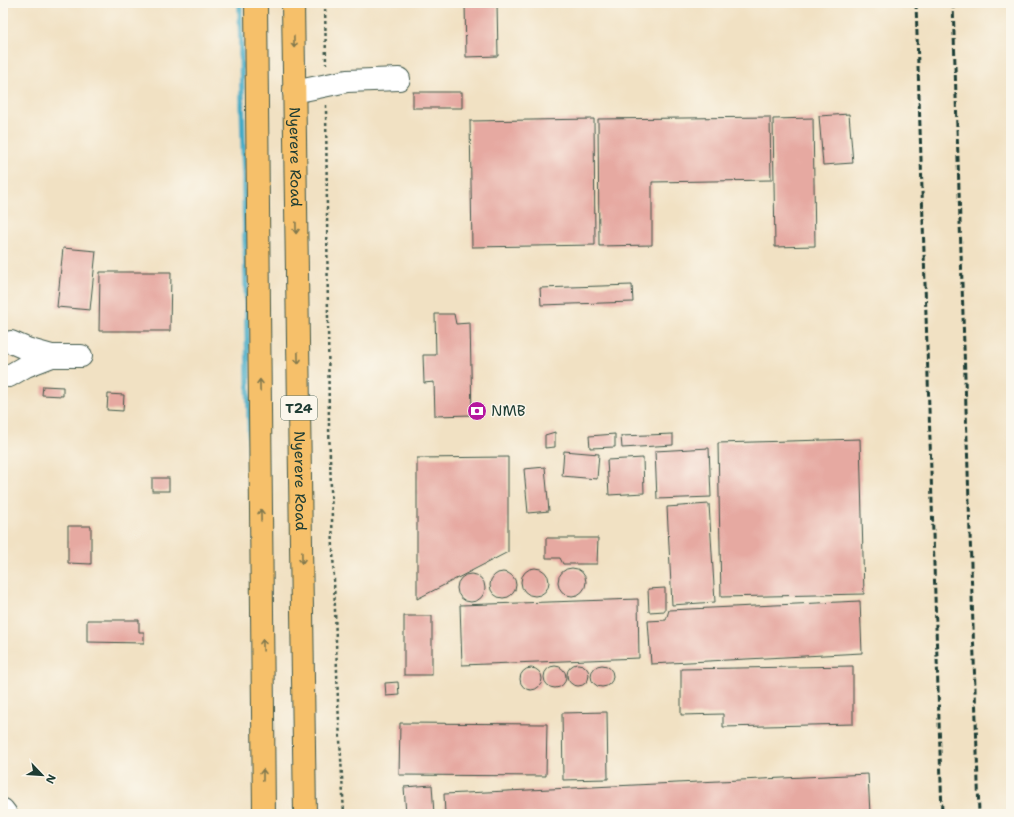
<svg xmlns="http://www.w3.org/2000/svg" width="1014" height="817" font-family="'Shantell Sans',sans-serif">
	<rect width="100%" height="100%" fill="#fbf7ec"/>
	<filter id="ink" filterUnits="userSpaceOnUse"><feTurbulence type="fractalNoise" baseFrequency=".025" numOctaves="2"/><feDisplacementMap in="SourceGraphic" scale="8" xChannelSelector="R" yChannelSelector="G"/><feConvolveMatrix kernelMatrix="1 2 1 2 8 2 1 2 1" color-interpolation-filters="sRGB"/></filter>
	<filter id="wash" filterUnits="userSpaceOnUse"><feTurbulence type="fractalNoise" baseFrequency=".012" numOctaves="4" result="noise"/><feDisplacementMap in="SourceGraphic" scale="16" xChannelSelector="R" yChannelSelector="G"/><feGaussianBlur stdDeviation="0.9" result="paint"/><feColorMatrix in="noise" values="0 0 0 0 0 0 0 0 0 0 0 0 0 0 0 0 0 1.4 0 .05"/><feComposite in="paint" operator="in"/></filter>
	<g filter="url(#wash)">
		<rect width="100%" height="100%" fill="#f1e1c3"/>
		<g fill="none" stroke-linecap="round" stroke-linejoin="round">
			<path stroke="#45aac5" stroke-width="5.5" d="M240 3 250 462"/>
		</g>
		<g id="blocks">
			<g fill="#e6a9a1">
				<path d="M465 3H497L498 56 466 57Z"/>
				<rect x="413" y="92" width="49" height="16"/>
				<path d="M849 114 853 163 823 165 819 116Z"/>
				<path d="M770 117 771 180 652 182V245L599 246 598 119Z"/>
				<path d="M813 118 815 246 775 247 773 119Z"/>
				<path d="M594 119 595 245 472 247 470 121Z"/>
				<path d="M63 248 96 251 90 310 57 307Z"/>
				<path d="M100 272H171L170 331H99Z"/>
				<path d="M632 285 633 302 541 305 540 288Z"/>
				<path d="M435 314H454L456 324 470 323 472 415 435 416 434 382 424 383 423 355H436Z"/>
				<path d="M43 386 63 387V396L42 395Z"/>
				<path d="M108 394 124 395 123 411 107 410Z"/>
				<path d="M555 432V447L545 448V435Z"/>
				<path d="M615 434V447L590 448 589 436Z"/>
				<path d="M673 434V445L622 448 621 436Z"/>
				<path d="M860 439 864 594 721 597 718 443Z"/>
				<path d="M709 448 711 497 657 499 655 451Z"/>
				<path d="M564 451 599 454 597 479 562 476Z"/>
				<path d="M508 457V552L417 599V458Z"/>
				<path d="M643 458 644 493 609 495 607 460Z"/>
				<path d="M545 467 549 511 528 513 524 469Z"/>
				<rect x="152" y="478" width="17" height="13"/>
				<path d="M709 504 715 602 672 605 667 507Z"/>
				<path d="M68 526H91V564L68 563Z"/>
				<path d="M546 538H598L597 564H563L560 558H546Z"/>
				<circle cx="572" cy="582" r="14"/>
				<circle cx="535" cy="582" r="14"/>
				<circle cx="503" cy="585" r="13"/>
				<circle cx="471" cy="588" r="14"/>
				<path d="M665 588V611L649 612 648 589Z"/>
				<path d="M638 599 639 658 462 665 460 605Z"/>
				<path d="M860 601 862 653 651 664 648 621 666 620 669 610Z"/>
				<rect x="404" y="616" width="28" height="59"/>
				<path d="M87 620H139V632H144V643L87 642Z"/>
				<circle cx="578" cy="675" r="11"/>
				<circle cx="602" cy="676" r="11"/>
				<circle cx="555" cy="677" r="11"/>
				<path d="M853 666V724L723 727V714L681 715V669Z"/>
				<circle cx="531" cy="679" r="11"/>
				<path d="M398 682 399 695 386 696 385 683Z"/>
				<path d="M607 712 608 779 563 780 562 713Z"/>
				<path d="M400 723 547 724 546 776 399 775Z"/>
				<path d="M868 774 870 814H445L444 794Z"/>
				<path d="M432 785 434 814H406L404 787Z"/>
			</g>
		</g>
	</g>
	<g filter="url(#ink)">
		<use href="#blocks" fill-opacity="0" stroke="#3e5649" stroke-width="1"/>
		<g fill="none" stroke-linecap="round" stroke-linejoin="round">
			<g stroke="#3e5649" stroke-width="24">
				<g id="minor">
					<path d="M294 92 347 81 399 79"/>
					<path d="M52 356H81"/>
					<path d="M9 376 26 366 52 356 27 349 11 342"/>
					<path d="M3 810 6 814"/>
				</g>
			</g>
			<g stroke="#3e5649" stroke-width="24">
				<g id="highway">
					<path d="M256 3 264 814"/>
					<path id="s1" d="M293 3 305 814"/>
				</g>
			</g>
			<g stroke="#3e5649" stroke-width="2.5" stroke-dasharray="3 3" stroke-linecap="butt">
				<path d="M325 3 326 64"/>
				<path d="M326 105 329 427 338 702 344 814"/>
			</g>
			<use href="#minor" stroke="#fff" stroke-width="22"/>
			<use href="#highway" stroke="#f6c06b" stroke-width="22"/>
			<g stroke="#1f3d34" stroke-width="3" stroke-dasharray="6 3" stroke-linecap="butt">
				<path d="M916 3 942 814"/>
				<path d="M953 3 979 814"/>
			</g>
		</g>
		<defs><path id="oneway-shaft" d="M-6 0H5M1.5-3L5.5 0L1.5 3" fill="none" stroke-width="1.6" stroke-linecap="round" stroke-linejoin="round"/></defs>
		<g stroke="#80784d">
			<use href="#oneway-shaft" transform="translate(294 42) rotate(89)"/>
			<use href="#oneway-shaft" transform="translate(296 228) rotate(89)"/>
			<use href="#oneway-shaft" transform="translate(298 358) rotate(89)"/>
			<use href="#oneway-shaft" transform="translate(260 385) rotate(-91)"/>
			<use href="#oneway-shaft" transform="translate(261 515) rotate(-91)"/>
			<use href="#oneway-shaft" transform="translate(302 558) rotate(89)"/>
			<use href="#oneway-shaft" transform="translate(263 645) rotate(-91)"/>
			<use href="#oneway-shaft" transform="translate(263 775) rotate(-90)"/>
		</g>
	</g>
	<defs>
		<g id="bank-disc" transform="scale(1)"><circle r="9.5" fill="#b5179e" stroke="#fbf7ec"/><path d="M-6-4H6V4H-6ZM0-2.3a2.3 2.3 0 1 0 0 4.6a2.3 2.3 0 1 0 0-4.6Z" fill="#fff"/></g>
	</defs>
	<g fill-rule="evenodd">
		<use href="#bank-disc" x="477" y="411"/>
	</g>
	<g text-anchor="middle" stroke-width="3" stroke-linejoin="round" paint-order="stroke">
		<rect fill="#fbf7ec" stroke="#61756b" stroke-width="1" x="281" y="396" width="36" height="24" rx="3"/>
		<g font-size="14" font-weight="bold" fill="#1f3d34">
			<text x="299" y="413">T24</text>
		</g>
		<g font-size="15" fill="#1f3d34" stroke="#fbf7ec">
			<text dy="5" stroke="none"><textPath href="#s1" startOffset="154">Nyerere Road</textPath></text>
			<text dy="5" stroke="none"><textPath href="#s1" startOffset="478">Nyerere Road</textPath></text>
		</g>
		<g font-size="15" fill="#1f3d34" stroke="#fbf7ec" text-anchor="start">
			<text x="491" y="416">NMB</text>
		</g>
	</g>
	<rect width="1014" height="817" fill="none" stroke="#fbf7ec" stroke-width="16"/>
	<g transform="translate(42 775) rotate(115)" stroke="#fbf7ec" stroke-width="3" paint-order="stroke">
	<path d="M0-3L7 15L0 10L-7 15Z" fill="#1f3d34"/>
	<text y="-6" font-size="11" font-weight="bold" text-anchor="middle" fill="#1f3d34">N</text>
	</g>
</svg>
